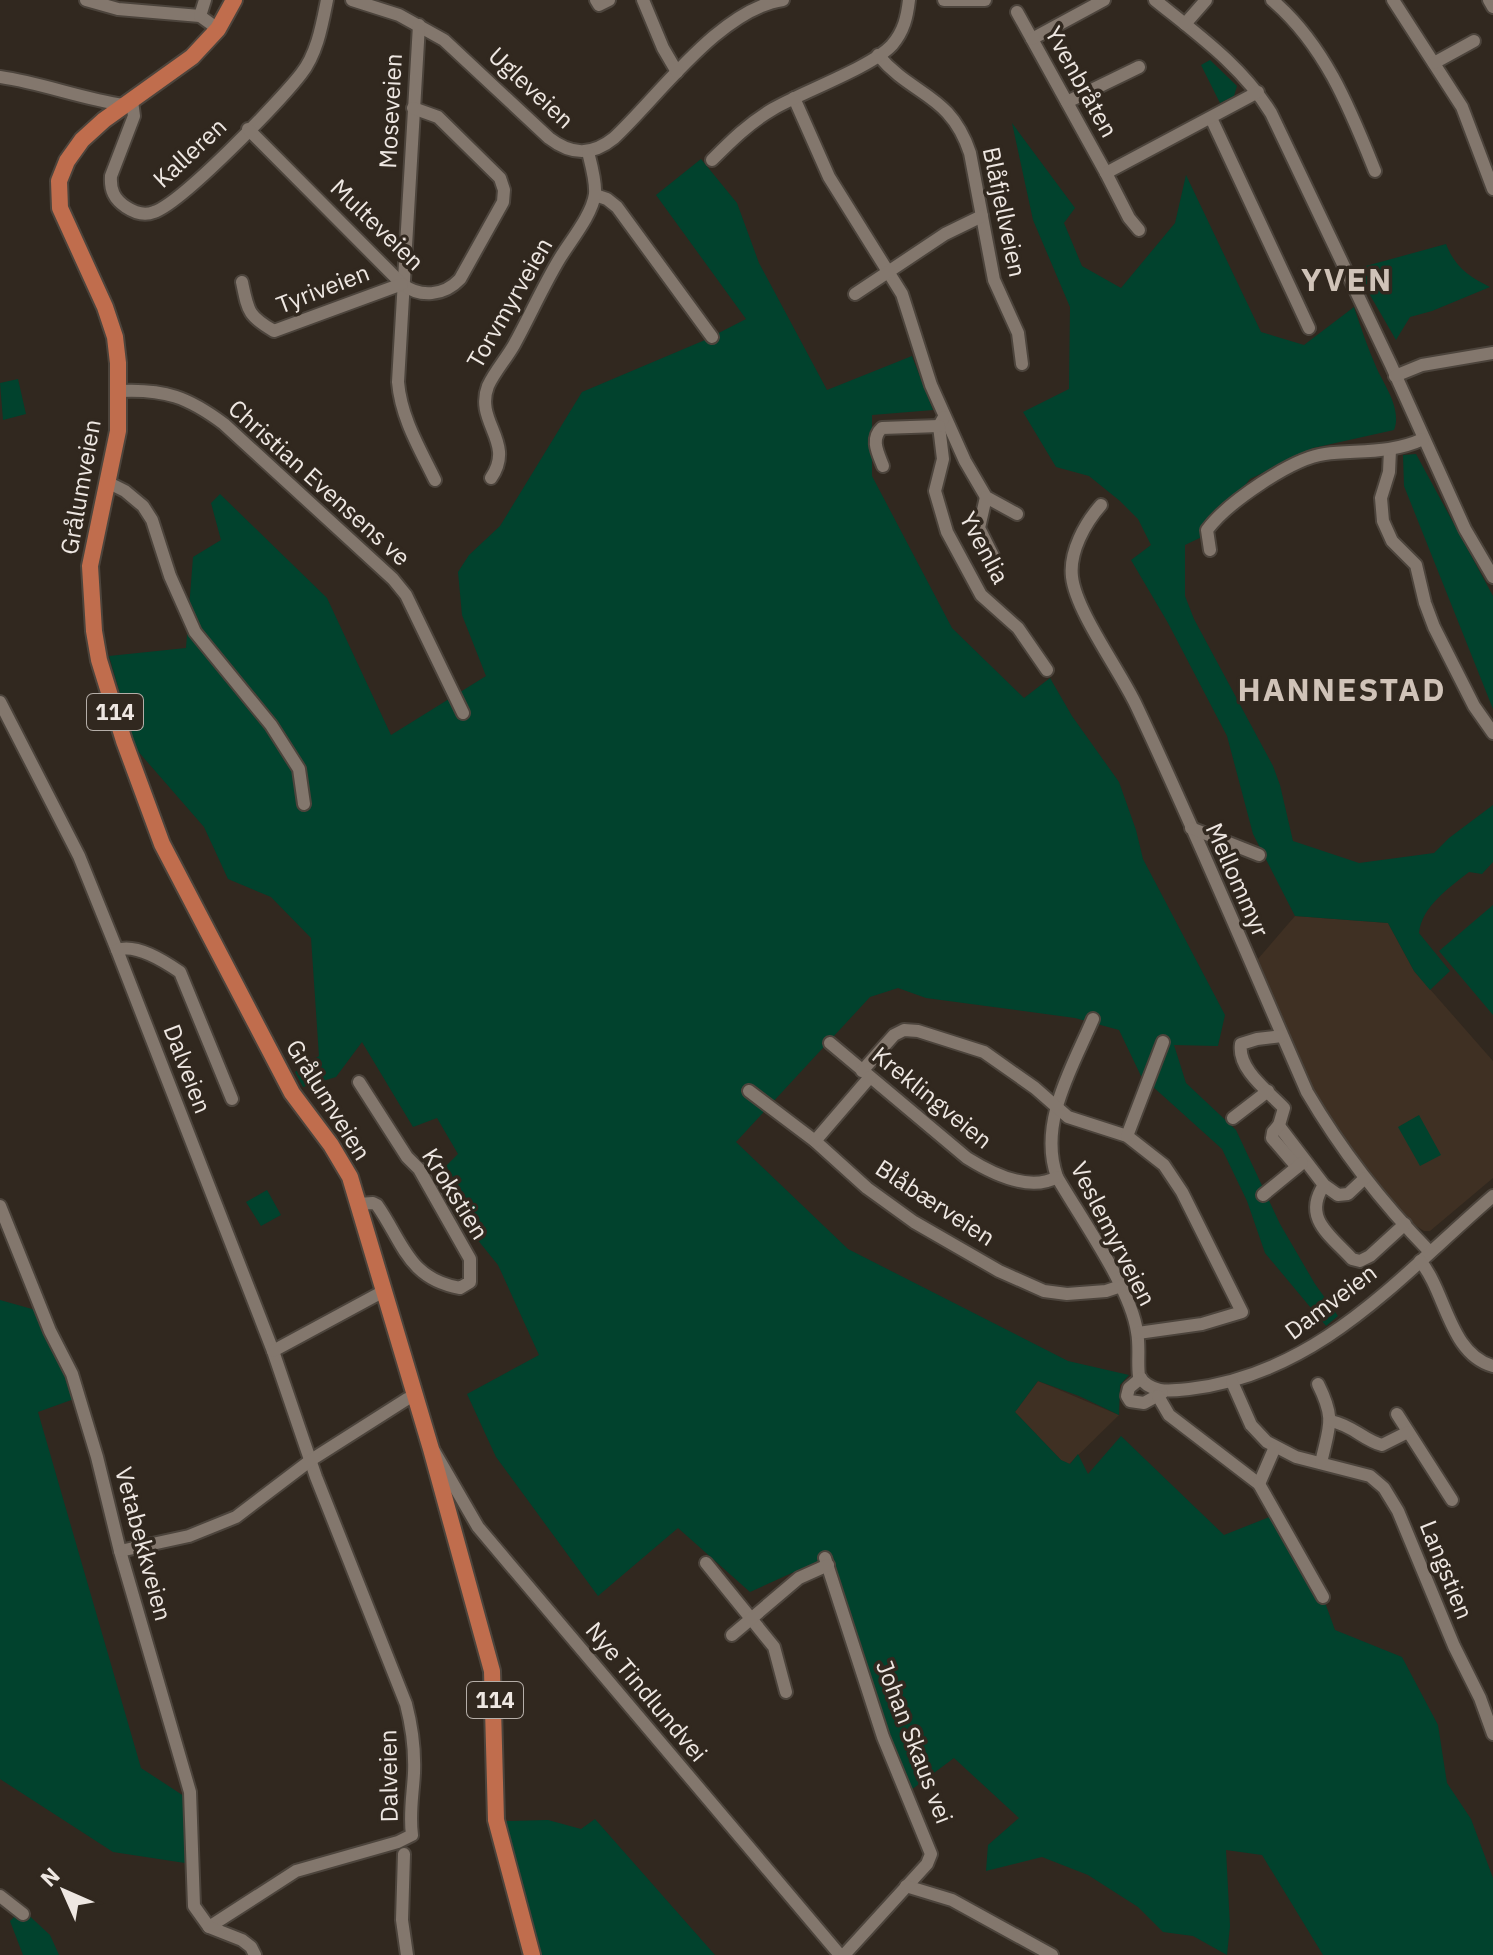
<svg xmlns="http://www.w3.org/2000/svg" width="1493" height="1955" font-family="'IBM Plex Sans',sans-serif">
	<rect width="100%" height="100%" fill="#31281f"/>
	<g fill="#3f3023">
		<path d="M1295 916 1388 923 1414 971 1493 1061V1178L1430 1231H1424L1397 1214 1332 1134 1251 967Z"/>
		<path d="M1038 1381 1119 1415 1069 1464 1061 1460 1015 1412Z"/>
	</g>
	<g fill="#01422d">
		<path d="M1210 60 1237 86 1234 96 1220 103 1201 65Z"/>
		<path d="M1012 123 1075 208 1064 223 1082 266 1121 288 1175 223 1186 175 1261 332 1304 345 1354 307C1361 328 1368 349 1377 369 1385 386 1402 410 1394 430L1313 448 1250 479 1206 535 1185 545V596L1194 619 1273 766 1280 785 1293 841 1359 863 1434 853 1449 838 1493 805V862L1482 874 1469 872C1449 888 1422 906 1419 933L1450 971 1430 990 1414 971 1388 923 1295 916 1253 834 1227 736 1168 623 1131 560 1151 545 1138 519 1120 501 1089 476 1056 467 1023 412 1069 389 1070 307 1033 220Z"/>
		<path d="M701 159 737 203 759 263 827 390 912 356 933 410 872 415V476L952 628 1024 698 1050 678 1072 716 1119 782 1136 830 1143 859 1225 1015 1218 1046 1174 1045 1186 1083 1236 1130 1280 1224 1315 1284 1338 1316 1326 1326 1265 1253 1247 1201 1222 1149 1141 1076 1119 1030 1075 1018 926 998 898 988 870 997 736 1142 848 1249 1068 1361 1129 1375 1120 1385 1119 1415 1079 1396 1038 1381 1015 1412 1061 1460 1070 1464 1078 1454 1088 1474 1121 1436 1224 1535 1277 1514 1323 1597 1335 1630 1402 1657 1438 1725 1447 1783 1471 1819 1493 1878V1955H1323L1262 1855 1226 1850 1230 1926 1227 1955 1193 1936 1163 1932 1138 1907 1088 1875 1042 1857 986 1871 988 1845 1019 1818 954 1758 907 1793 825 1558 750 1592 678 1528 598 1596 496 1457 467 1394 539 1355 498 1265 464 1223 437 1175 458 1154 437 1118 413 1127 362 1042 336 1077 303 1087 295 1072 319 1056 311 938 271 897 228 879 204 827 136 749 109 656 186 648 193 557 221 540 211 503 220 494 327 598 391 735 486 676 462 615 458 572 469 555 500 526 582 392 705 340 746 319 656 195Z"/>
		<path d="M1446 244C1455 267 1468 276 1490 287L1432 311 1410 317 1396 340 1355 269Z"/>
		<path d="M18 379 26 414 3 420 0 383Z"/>
		<path d="M1416 454 1493 596V709L1404 486 1403 455Z"/>
		<path d="M1493 905V1015L1439 951Z"/>
		<path d="M1419 1115 1441 1155 1420 1166 1398 1127Z"/>
		<path d="M267 1190 281 1215 261 1226 246 1202Z"/>
		<path d="M0 1300 39 1311 74 1399 38 1412 141 1768 190 1800 185 1863 113 1852 0 1779Z"/>
		<path d="M595 1819 715 1955H542L504 1821 548 1820 581 1829Z"/>
		<path d="M22 1909 50 1935 59 1955H23L10 1921Z"/>
	</g>
	<g fill="none" stroke-linecap="round" stroke-linejoin="round">
		<g stroke="#4c443c" stroke-width="16">
			<g id="minor">
				<path d="M86 0 118 9 200 16 218 29"/>
				<path d="M352 0 399 15 444 40 549 138C571 155 592 156 614 138 658 97 720 9 783 0"/>
				<path d="M596 0 599 5 609 0"/>
				<path d="M643 0 663 48 677 72"/>
				<path d="M944 0H985"/>
				<path d="M1155 0C1197 34 1242 66 1271 113L1391 365 1465 529 1493 577"/>
				<path d="M1272 0C1325 45 1350 109 1375 171"/>
				<path d="M1393 0 1462 107 1493 189"/>
				<path d="M1489 0 1493 7"/>
				<path d="M1017 12 1106 173"/>
				<path d="M200 16 205 0"/>
				<path d="M1185 24 1206 0"/>
				<path d="M419 25 398 382C401 418 420 449 435 480"/>
				<path d="M1032 39 1104 0"/>
				<path d="M878 55C913 97 950 93 970 153L994 280 1018 333 1022 364"/>
				<path d="M1434 63 1474 41"/>
				<path d="M0 77C42 83 82 99 124 105"/>
				<path d="M794 98 829 177 902 294 931 385 965 461 986 497 1017 514"/>
				<path d="M132 101 134 116 111 176C110 190 114 199 126 207 135 213 144 216 154 212 182 203 280 101 301 74 317 54 322 25 327 0"/>
				<path d="M1067 102 1139 67"/>
				<path d="M1211 118 1309 328"/>
				<path d="M248 129 402 284C420 298 444 296 460 279L503 202 504 190 500 178 438 117 413 108"/>
				<path d="M712 160C731 141 749 123 773 109 802 92 872 67 892 45 904 31 907 17 909 0"/>
				<path d="M595 195 607 199 617 207 712 337"/>
				<path d="M1139 230 1129 218 1106 173 1258 92"/>
				<path d="M242 282C248 311 248 316 274 331L402 284"/>
				<path d="M855 294 945 234 982 216"/>
				<path d="M1395 376 1422 365 1493 353"/>
				<path d="M120 391C165 389 188 397 224 424L393 579 406 595 463 713"/>
				<path d="M944 417 939 426 943 459 935 491 947 532 981 595 1018 628 1047 670"/>
				<path d="M1390 450 1389 472 1381 498 1383 521 1392 541 1416 565 1425 603 1434 627 1474 706 1493 733"/>
				<path d="M883 466C878 453 870 439 882 428L939 426"/>
				<path d="M491 478C516 442 474 422 488 386 495 371 506 359 514 345 530 316 543 286 560 258 571 240 592 215 595 194 596 181 591 164 588 152"/>
				<path d="M109 483 125 491 143 506 152 520 170 576 195 632 271 725 299 769 304 804"/>
				<path d="M986 497 979 528 995 560"/>
				<path d="M1101 505C1085 523 1069 552 1072 577 1076 612 1121 672 1137 707 1197 834 1251 964 1307 1092 1341 1150 1383 1204 1430 1252"/>
				<path d="M1210 550 1207 530C1227 503 1292 458 1325 454 1358 450 1391 454 1423 439"/>
				<path d="M0 702 79 856 117 950 273 1351 316 1477 406 1704C412 1727 415 1749 414 1773 413 1794 409 1813 412 1835L398 1842 296 1871 209 1927"/>
				<path d="M1191 828 1259 855"/>
				<path d="M117 950C136 943 164 961 180 972L232 1099"/>
				<path d="M1093 1019C1072 1068 1038 1123 1057 1177 1080 1217 1131 1288 1137 1332 1140 1347 1137 1362 1139 1376 1150 1394 1170 1391 1189 1389 1319 1374 1399 1277 1493 1196"/>
				<path d="M1282 1036 1257 1039 1241 1044C1237 1069 1268 1091 1284 1108L1279 1125 1282 1130 1324 1185 1338 1195 1348 1194 1365 1178"/>
				<path d="M830 1043 967 1158C991 1173 1029 1193 1057 1177"/>
				<path d="M862 1071 894 1035 904 1030 918 1031 984 1052 1035 1088 1068 1117 1127 1136 1164 1165 1182 1192 1242 1312 1202 1324 1138 1333"/>
				<path d="M749 1091 815 1141 867 1188 914 1222 999 1271 1044 1291 1067 1294 1106 1291 1121 1286"/>
				<path d="M1233 1118 1268 1091"/>
				<path d="M1279 1125 1273 1132 1272 1138 1297 1167"/>
				<path d="M1127 1136 1163 1042"/>
				<path d="M815 1141 870 1077"/>
				<path d="M1324 1185C1302 1218 1330 1235 1352 1259L1360 1261 1370 1256 1405 1224"/>
				<path d="M1263 1195 1302 1163"/>
				<path d="M358 1204 373 1203 377 1205C403 1242 408 1279 460 1288L470 1282V1259L419 1169 407 1157 359 1082"/>
				<path d="M0 1206 50 1331 72 1374 97 1457 120 1551 190 1792 194 1906 209 1927 242 1940 251 1947 255 1955"/>
				<path d="M1420 1261C1446 1291 1449 1354 1493 1366"/>
				<path d="M273 1351 384 1291"/>
				<path d="M1141 1378 1129 1388 1127 1396 1130 1401 1144 1403 1162 1393"/>
				<path d="M1232 1382 1251 1425 1267 1442 1296 1457 1370 1476 1384 1488 1398 1511 1454 1646 1480 1698 1493 1734"/>
				<path d="M1318 1384C1336 1420 1329 1426 1321 1463"/>
				<path d="M1158 1396 1169 1415 1259 1484 1323 1597"/>
				<path d="M1397 1414 1452 1500"/>
				<path d="M1331 1421C1354 1426 1363 1440 1382 1445L1408 1432"/>
				<path d="M434 1451 478 1527 840 1955"/>
				<path d="M1259 1484 1275 1447"/>
				<path d="M120 1551 189 1536 236 1517 311 1460 407 1399"/>
				<path d="M825 1558 883 1737 931 1854 927 1864 844 1955"/>
				<path d="M706 1563 774 1647 786 1692"/>
				<path d="M732 1635 799 1578 828 1565"/>
				<path d="M404 1854 402 1920 407 1955"/>
				<path d="M906 1886 952 1900 1052 1955"/>
				<path d="M0 1896 23 1914"/>
			</g>
		</g>
		<g stroke="#4c443c" stroke-width="20">
			<path id="major" d="M234 0 218 29 192 57 104 120 82 140 67 161 59 181 60 208 105 307 115 337 118 363V431L90 566 94 631 99 660 124 741 162 844 292 1093 331 1145 350 1177 431 1449 492 1671 496 1820 532 1955"/>
		</g>
		<use href="#minor" stroke="#83776d" stroke-width="12"/>
		<use href="#major" stroke="#c06d4d" stroke-width="16"/>
	</g>
	<g text-anchor="middle" stroke-width="7" stroke-linejoin="round" paint-order="stroke">
		<g fill="#31281f" stroke="#b5aea8" stroke-width="2">
			<rect x="87" y="694" width="56" height="36" rx="6"/>
			<rect x="467" y="1682" width="56" height="36" rx="6"/>
		</g>
		<g font-size="22" font-weight="bold" fill="#eee7e2">
			<text x="115" y="720">114</text>
			<text x="495" y="1708">114</text>
		</g>
		<g font-size="24" fill="#eee7e2" stroke="#31281f">
			<text transform="translate(1081 82) rotate(61)" y="8">Yvenbråten</text>
			<text transform="translate(531 88) rotate(43)" y="8">Ugleveien</text>
			<text transform="translate(391 111) rotate(-87)" y="8">Moseveien</text>
			<text transform="translate(190 153) rotate(-43)" y="8">Kalleren</text>
			<text transform="translate(1004 212) rotate(78)" y="8">Blåfjellveien</text>
			<text transform="translate(377 225) rotate(44)" y="8">Multeveien</text>
			<text transform="translate(323 289) rotate(-21)" y="8">Tyriveien</text>
			<text transform="translate(510 303) rotate(-60)" y="8">Torvmyrveien</text>
			<text transform="translate(319 483) rotate(42)" y="8">Christian Evensens ve</text>
			<text transform="translate(81 487) rotate(-80)" y="8">Grålumveien</text>
			<text transform="translate(984 548) rotate(62)" y="8">Yvenlia</text>
			<text transform="translate(1237 880) rotate(66)" y="8">Mellommyr</text>
			<text transform="translate(187 1069) rotate(69)" y="8">Dalveien</text>
			<text transform="translate(932 1098) rotate(39)" y="8">Kreklingveien</text>
			<text transform="translate(328 1100) rotate(58)" y="8">Grålumveien</text>
			<text transform="translate(455 1194) rotate(58)" y="8">Krokstien</text>
			<text transform="translate(935 1203) rotate(33)" y="8">Blåbærveien</text>
			<text transform="translate(1113 1234) rotate(63)" y="8">Veslemyrveien</text>
			<text transform="translate(1331 1302) rotate(-37)" y="8">Damveien</text>
			<text transform="translate(143 1544) rotate(75)" y="8">Vetabekkveien</text>
			<text transform="translate(1446 1570) rotate(68)" y="8">Langstien</text>
			<text transform="translate(646 1692) rotate(50)" y="8">Nye Tindlundvei</text>
			<text transform="translate(914 1742) rotate(69)" y="8">Johan Skaus vei</text>
			<text transform="translate(389 1776) rotate(-91)" y="8">Dalveien</text>
		</g>
		<g font-size="32" font-weight="bold" letter-spacing="2" fill="#d0c3b8" stroke="#31281f">
			<text x="1347" y="291">YVEN</text>
			<text x="1342" y="701">HANNESTAD</text>
		</g>
	</g>
	<g transform="translate(64 1891) rotate(315)" stroke="#31281f" stroke-width="6" paint-order="stroke">
	<path d="M0-6L14 30L0 20L-14 30Z" fill="#eee7e2"/>
	<text y="-12" font-size="22" font-weight="bold" text-anchor="middle" fill="#eee7e2">N</text>
	</g>
</svg>
